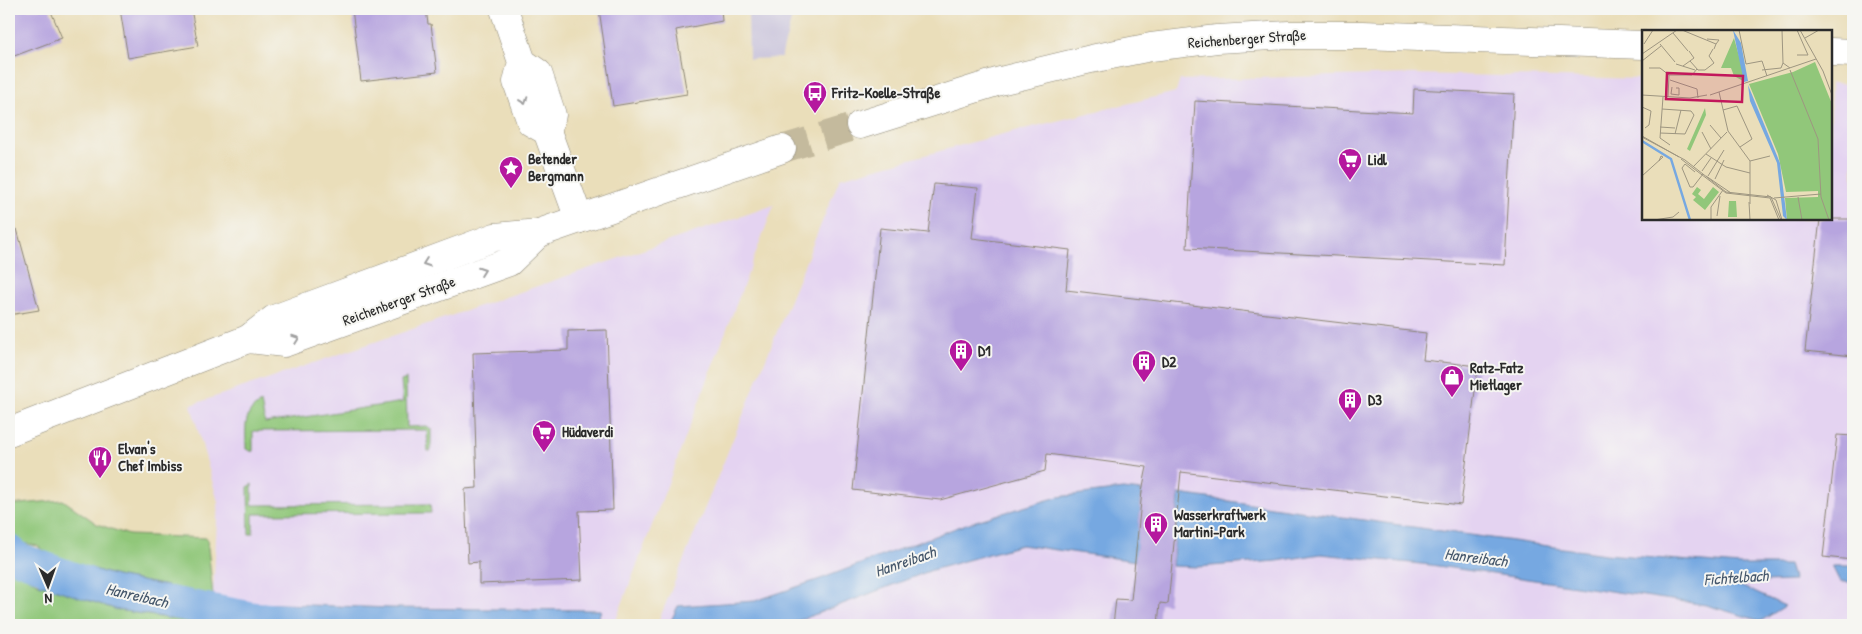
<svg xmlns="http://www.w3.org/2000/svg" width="1862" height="634" font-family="'Patrick Hand',sans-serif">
	<rect width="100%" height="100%" fill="#f6f6f2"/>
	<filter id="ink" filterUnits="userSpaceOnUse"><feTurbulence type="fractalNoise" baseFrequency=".02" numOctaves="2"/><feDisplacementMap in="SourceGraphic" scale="10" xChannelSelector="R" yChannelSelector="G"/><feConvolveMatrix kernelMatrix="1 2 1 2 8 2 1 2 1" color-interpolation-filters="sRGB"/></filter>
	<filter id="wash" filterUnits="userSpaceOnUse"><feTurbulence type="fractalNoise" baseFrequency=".0096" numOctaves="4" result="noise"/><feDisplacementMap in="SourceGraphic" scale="20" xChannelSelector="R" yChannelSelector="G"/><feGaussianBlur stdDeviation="1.12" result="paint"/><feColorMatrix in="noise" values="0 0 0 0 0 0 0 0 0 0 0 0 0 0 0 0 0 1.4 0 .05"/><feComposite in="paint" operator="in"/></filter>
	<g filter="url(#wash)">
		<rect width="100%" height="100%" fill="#eadeba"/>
		<g fill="#e4d3f1">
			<path d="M1412 74 1643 79V219H1831V83L1853 84V625H657L840 178 999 135 1176 92 1180 80Z"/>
			<path d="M774 205 614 625H213V595L218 502 191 405Z"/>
		</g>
		<path fill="#c6c0d9" d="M748 9H794L781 58 749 59Z"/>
		<g fill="#91c77a" stroke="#5e7952">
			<path d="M406 379 407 427 427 426 431 429V451H428L427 430 253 431V452L246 449C246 430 242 412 261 403L265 423 403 402 401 381Z"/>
			<path d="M252 484V505L430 504 431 513 253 514V534H249L248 487Z"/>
			<path d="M63 500 97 524 129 535 207 538 213 595 116 576 50 555 37 546 23 543 9 532V504L10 505Z"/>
			<path d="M9 568 39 584 118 610 208 625H9Z"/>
		</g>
		<g fill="#76a8e1" stroke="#506a86">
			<path d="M1123 489 1142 491 1136 561 1021 545 932 570 787 625H669L678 606 755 601 823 578 969 523 1058 497Z"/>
			<path d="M1179 494 1605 554 1740 565H1789L1794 581 1734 583 1785 606 1761 621 1706 605 1431 565 1321 554 1277 561 1197 567 1172 566Z"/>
			<path d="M9 532 23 543 13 571 9 568Z"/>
			<path d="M50 555 116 576 213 595V625L118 610 39 584Z"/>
			<path d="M1832 566H1853V582H1840Z"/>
			<path d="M254 603 391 608 601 610 596 625H254Z"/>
		</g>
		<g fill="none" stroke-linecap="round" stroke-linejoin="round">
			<g stroke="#76a8e1" stroke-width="32">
				<path d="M9 550 18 558 87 583"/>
				<path d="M169 602 254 618 360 625"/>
			</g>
		</g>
		<g id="blocks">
			<g fill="#b7a5df">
				<path d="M9 9H50L62 38 9 58Z"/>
				<path d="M120 9H191L198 46 128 58Z"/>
				<path d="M352 9H426L428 24H431L437 72 361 81Z"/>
				<path d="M599 9H721L722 21 676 30 687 94 613 106Z"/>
				<path d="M1414 89 1514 94 1505 265 1187 248 1195 101 1413 113Z"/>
				<path d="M934 184 978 188 972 238 1070 250 1066 290 1426 333 1423 360 1478 366 1461 505 1181 472 1168 604 1160 603 1158 625H1113L1116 599 1131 600 1142 491 1147 467 1047 454 1045 471 940 500 853 490 880 228 928 233Z"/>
				<path d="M1820 219H1853V356L1805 351Z"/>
				<path d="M17 229 39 310 9 315V230Z"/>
				<path d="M607 330 613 510 579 511 582 580 479 584V562L468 563 465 489 477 488 473 353 568 350V331Z"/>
				<path d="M1837 435 1853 436V560L1823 557Z"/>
			</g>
		</g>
	</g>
	<g filter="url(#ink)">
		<use href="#blocks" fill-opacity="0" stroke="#8a8472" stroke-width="1"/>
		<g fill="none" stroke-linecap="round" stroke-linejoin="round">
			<path stroke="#c4ba9d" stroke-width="28" stroke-dasharray="28 14" stroke-linecap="butt" d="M782 149 860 125"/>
			<g stroke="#8a8472" stroke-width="29">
				<g id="minor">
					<path d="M504 9 522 62 517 82 525 105 531 122 547 131 579 219"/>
					<path d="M1831 52 1853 53"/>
					<path d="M522 62 538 73 552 115 547 131"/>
					<path d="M860 125 1000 81 1091 59 1151 47 1217 39 1289 35H1362L1643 45"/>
					<path d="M248 339 284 343 509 262 539 233"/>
					<path d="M9 432 248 339 274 319 495 237 539 233 782 149"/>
				</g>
			</g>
			<use href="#minor" stroke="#fff" stroke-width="28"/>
		</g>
		<defs><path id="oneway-chevron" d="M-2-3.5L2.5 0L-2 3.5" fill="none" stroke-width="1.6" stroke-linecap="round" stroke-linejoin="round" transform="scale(1.25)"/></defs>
		<g stroke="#a0a0a0">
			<use href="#oneway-chevron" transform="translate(524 101) rotate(71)"/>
			<use href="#oneway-chevron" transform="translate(426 263) rotate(160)"/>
			<use href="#oneway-chevron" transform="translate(482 271) rotate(-20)"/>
			<use href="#oneway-chevron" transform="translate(296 339) rotate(-20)"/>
		</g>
	</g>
	<defs>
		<g id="bus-pin" transform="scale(1.25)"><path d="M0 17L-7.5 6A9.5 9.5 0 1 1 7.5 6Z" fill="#b5179e" stroke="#f6f6f2"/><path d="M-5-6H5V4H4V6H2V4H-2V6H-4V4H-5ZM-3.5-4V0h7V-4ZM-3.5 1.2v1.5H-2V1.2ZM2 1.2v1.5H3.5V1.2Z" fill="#fff"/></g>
		<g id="supermarket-pin" transform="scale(1.25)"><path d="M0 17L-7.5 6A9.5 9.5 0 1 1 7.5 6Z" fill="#b5179e" stroke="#f6f6f2"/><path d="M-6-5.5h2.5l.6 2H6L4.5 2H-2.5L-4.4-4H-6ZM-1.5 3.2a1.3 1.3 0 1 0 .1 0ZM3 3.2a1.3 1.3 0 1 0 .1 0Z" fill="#fff"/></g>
		<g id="sight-pin" transform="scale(1.25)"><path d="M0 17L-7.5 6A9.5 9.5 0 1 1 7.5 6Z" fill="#b5179e" stroke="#f6f6f2"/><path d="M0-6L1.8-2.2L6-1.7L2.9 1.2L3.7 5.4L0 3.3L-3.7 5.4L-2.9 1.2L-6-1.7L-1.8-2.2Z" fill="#fff"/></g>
		<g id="building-pin" transform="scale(1.25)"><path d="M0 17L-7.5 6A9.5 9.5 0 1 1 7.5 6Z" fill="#b5179e" stroke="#f6f6f2"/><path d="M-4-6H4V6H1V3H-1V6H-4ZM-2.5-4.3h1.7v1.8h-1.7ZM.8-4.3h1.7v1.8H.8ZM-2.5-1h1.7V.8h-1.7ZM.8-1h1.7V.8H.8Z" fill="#fff"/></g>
		<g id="shop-pin" transform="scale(1.25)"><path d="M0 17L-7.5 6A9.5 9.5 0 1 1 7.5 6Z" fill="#b5179e" stroke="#f6f6f2"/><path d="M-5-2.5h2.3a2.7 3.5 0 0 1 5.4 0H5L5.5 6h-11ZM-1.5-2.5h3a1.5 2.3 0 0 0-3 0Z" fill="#fff"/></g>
		<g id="restaurant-pin" transform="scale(1.25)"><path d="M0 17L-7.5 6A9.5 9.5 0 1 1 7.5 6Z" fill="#b5179e" stroke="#f6f6f2"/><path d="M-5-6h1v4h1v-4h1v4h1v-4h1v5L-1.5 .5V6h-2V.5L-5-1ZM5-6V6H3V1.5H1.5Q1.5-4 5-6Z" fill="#fff"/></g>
	</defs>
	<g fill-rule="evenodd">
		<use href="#bus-pin" x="815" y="93"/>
		<use href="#supermarket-pin" x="1350" y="160"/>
		<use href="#sight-pin" x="511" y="168"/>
		<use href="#building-pin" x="961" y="351"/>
		<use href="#building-pin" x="1144" y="362"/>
		<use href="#shop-pin" x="1452" y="377"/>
		<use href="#building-pin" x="1350" y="400"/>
		<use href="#supermarket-pin" x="544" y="432"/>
		<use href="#restaurant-pin" x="100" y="458"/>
		<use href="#building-pin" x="1156" y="524"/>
	</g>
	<g text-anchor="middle" stroke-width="4" stroke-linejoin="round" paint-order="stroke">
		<g font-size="15" fill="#2b2b2b" stroke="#f6f6f2">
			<text transform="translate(1247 39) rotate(-4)" y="5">Reichenberger Straße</text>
			<text transform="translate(399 301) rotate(-20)" y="5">Reichenberger Straße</text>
		</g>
		<g font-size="15" font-weight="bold" fill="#2b2b2b" stroke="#f6f6f2" text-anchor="start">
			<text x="832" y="98">Fritz-Koelle-Straße</text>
			<text x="528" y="164">Betender<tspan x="528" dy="17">Bergmann</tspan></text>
			<text x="1368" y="165">Lidl</text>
			<text x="978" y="356">D1</text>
			<text x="1162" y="367">D2</text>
			<text x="1470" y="373">Ratz-Fatz<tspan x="1470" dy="17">Mietlager</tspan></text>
			<text x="1368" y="405">D3</text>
			<text x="562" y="437">Hüdaverdi</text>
			<text x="118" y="454">Elvan's<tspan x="118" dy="17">Chef Imbiss</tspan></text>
			<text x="1174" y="520">Wasserkraftwerk<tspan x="1174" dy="17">Martini-Park</tspan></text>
		</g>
		<g font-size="16" font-style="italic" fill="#45576b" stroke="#f6f6f2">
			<text transform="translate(1476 557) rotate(7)" y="6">Hanreibach</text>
			<text transform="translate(905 561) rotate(-19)" y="6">Hanreibach</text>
			<text transform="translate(1736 577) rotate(-4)" y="6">Fichtelbach</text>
			<text transform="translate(137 595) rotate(13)" y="6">Hanreibach</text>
		</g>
	</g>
	<g transform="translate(1642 30)">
		<rect width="190" height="190" fill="#eadeba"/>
		<path d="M92 8 102 44 103 52 92 46 89 38H79ZM173 32 190 74V190H145L143 168 176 167V161L144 162 136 124 107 54 151 42ZM63 78 64 85 48 121 45 119ZM55 157 59 160 56 164 62 169 71 157 77 162 63 180 51 170 54 167 50 164ZM87 171H94L95 187H86Z" fill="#91c77a"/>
		<path d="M91 0 99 13 106 51 102 52ZM106 55 138 133 145 190 141 186 135 133 108 71Z" fill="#76a8e1"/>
		<path fill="none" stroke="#76a8e1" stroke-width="2.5" d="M0 111 29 129 48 190"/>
		<path fill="none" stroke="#9e9681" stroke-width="1" d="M40 0 74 14 72 19M97 0 104 34 120 31 125 46M140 0 141 33 148 38M155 0 166 25H155M158 0 181 41 190 65M31 3 46 21M163 8 177 0M65 9 77 10 74 14M2 14 11 0M18 14 33 32M0 24 35 0M0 31 19 16M48 31 56 40H63L72 33 67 26 71 19M34 34 53 40M41 36 52 28 47 21M7 38H18L27 45 26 67M120 40 139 38 141 33M148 40 176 109 179 167 187 190M27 45H50L55 39M28 50 55 59 56 68M30 57 29 64 37 65V58H34M77 62 86 101 108 131V174M0 65 48 68 65 65M68 65 174 29M21 67 18 108 28 115M0 77 9 81 7 95 3 98M81 80 95 76 110 109 98 117M68 95 79 108M18 97 33 98M60 102 69 119M18 103 43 104 52 85 49 81 20 79M33 104 39 80M0 106 37 127M0 107 43 130 84 162 129 167 139 190M64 124 84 137 108 143M39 129 84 163 128 168 137 190M108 131 128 126M51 137 85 102M60 141 69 128M53 142 43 134 40 138 48 157H51L61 144M0 146 21 127 19 126 17 131M64 146 89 163M66 146 82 120M73 149 82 130M125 165 134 170 140 190M156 167 160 190M132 168 179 164M107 172 108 190M75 186 78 166M12 190 31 187 37 182M69 190V177L81 160"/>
		<path fill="#c2185b" fill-opacity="0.15" stroke="#c2185b" stroke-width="2.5" d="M25 43 101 46 100 72 24 69Z"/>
		<rect width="190" height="190" fill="none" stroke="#2b2b2b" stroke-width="2.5"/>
	</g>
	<rect width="1862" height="634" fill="none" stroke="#f6f6f2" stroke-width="30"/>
	<g transform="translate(48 586) rotate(178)" stroke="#f6f6f2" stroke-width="4" paint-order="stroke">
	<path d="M0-4L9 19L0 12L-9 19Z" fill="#2b2b2b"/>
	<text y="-8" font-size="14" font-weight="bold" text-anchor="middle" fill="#2b2b2b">N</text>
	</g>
</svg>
